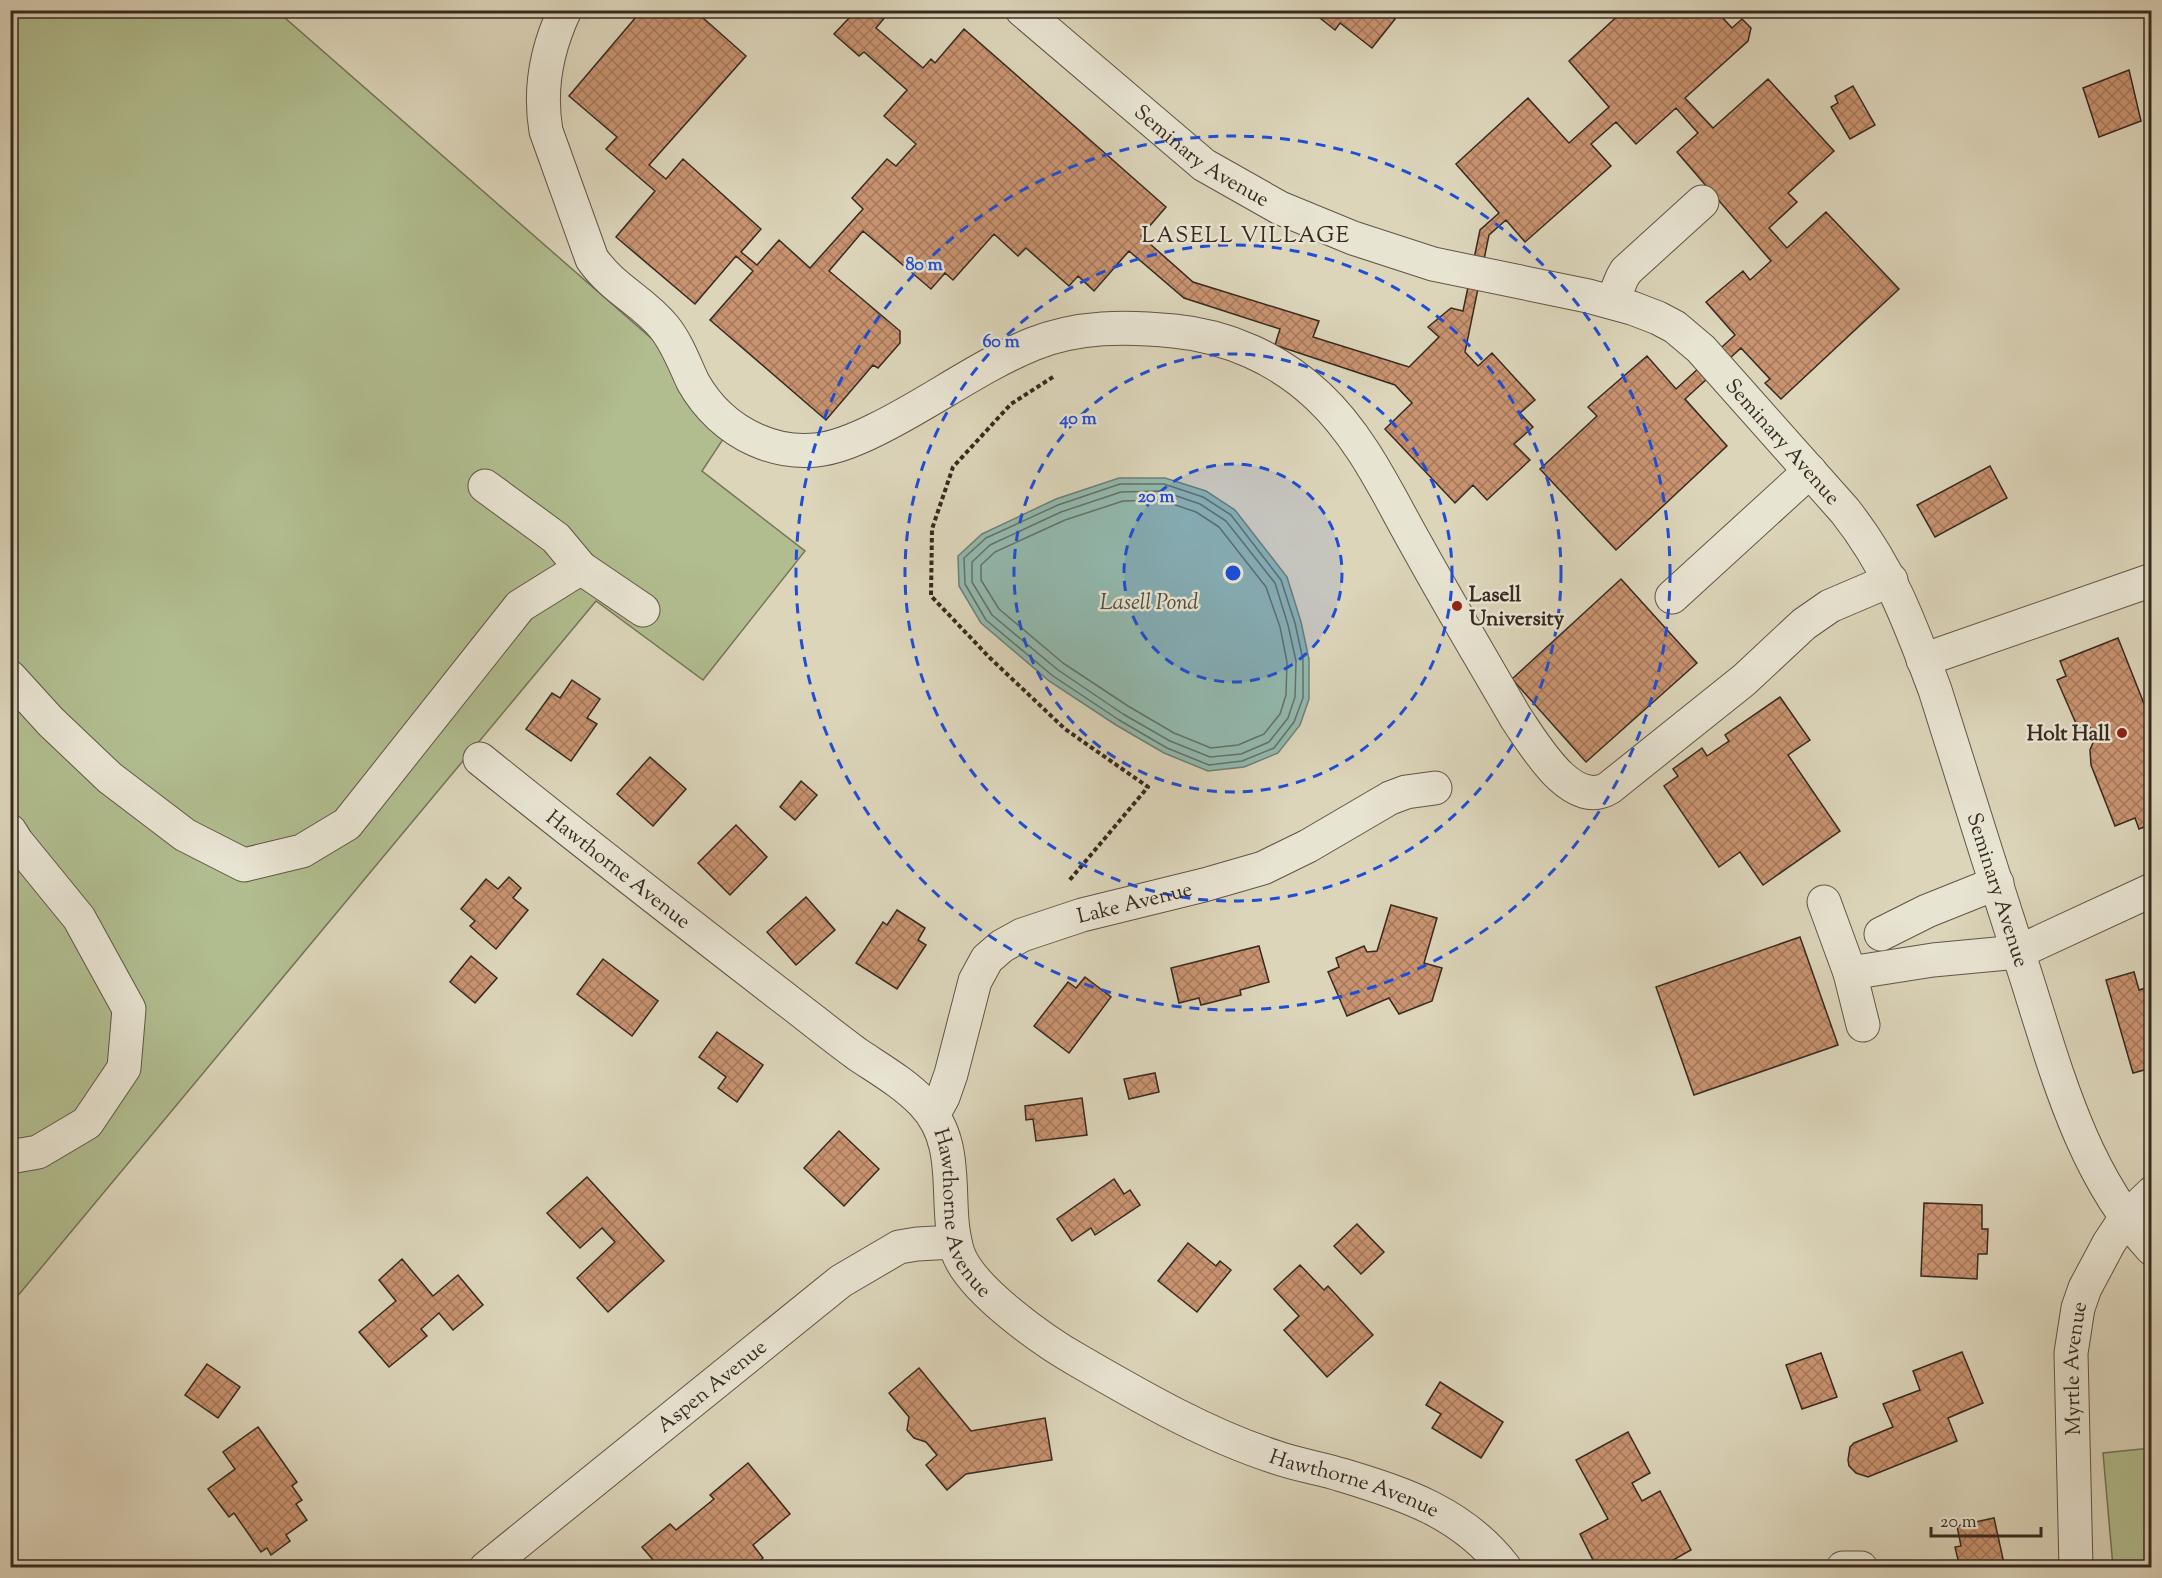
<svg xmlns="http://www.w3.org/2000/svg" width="2162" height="1578" font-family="'Sorts Mill Goudy',serif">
	<defs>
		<pattern id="building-cross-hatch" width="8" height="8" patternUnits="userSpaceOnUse" patternTransform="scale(1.5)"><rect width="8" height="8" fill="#c99370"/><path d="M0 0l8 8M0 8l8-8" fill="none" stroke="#a4785c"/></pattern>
	</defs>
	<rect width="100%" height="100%" fill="#dcd5ba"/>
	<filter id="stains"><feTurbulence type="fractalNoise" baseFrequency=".00333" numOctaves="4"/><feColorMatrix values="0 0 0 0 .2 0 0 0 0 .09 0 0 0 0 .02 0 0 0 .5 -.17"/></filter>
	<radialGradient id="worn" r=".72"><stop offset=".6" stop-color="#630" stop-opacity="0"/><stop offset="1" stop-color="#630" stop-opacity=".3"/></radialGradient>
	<g fill="#b1bd8f" stroke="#747458" stroke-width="1.5">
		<path d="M11 11H277L739 415 702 471 805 551 703 680 596 601 11 1304Z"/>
		<path d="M2151 1448V1567H2113L2103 1453Z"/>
	</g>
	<path fill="#92b9ae" stroke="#6e8075" stroke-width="1.5" d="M1119 478H1165L1206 491 1235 510 1287 577 1301 622 1309 659V699L1300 725 1278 753 1244 767 1208 771 1164 753 1116 725 1049 681 981 623 959 586 958 556 982 534 1056 499Z"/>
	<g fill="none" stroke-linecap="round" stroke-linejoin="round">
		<g stroke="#647267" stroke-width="1.5">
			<path d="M1120 484H1164L1203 497 1231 515 1281 580 1295 623 1303 660V698L1294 722 1274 748 1242 761 1209 765 1167 748 1119 720 1053 676 986 620 965 584 964 558 986 538 1058 505Z"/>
			<path d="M1162 491 1200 504 1226 521 1275 583 1288 625 1296 661 1295 697 1288 718 1269 742 1241 754 1210 757 1170 741 1123 714 1058 670 992 615 972 582V562L990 545 1061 512 1121 492Z"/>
			<path d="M1161 500 1196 512 1219 527 1266 587 1280 627 1287 662 1286 695 1280 714 1264 734 1238 745 1211 748 1174 733 1128 706 1063 663 999 609 981 580V565L995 552 1065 520 1123 501Z"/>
		</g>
	</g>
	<g fill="url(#building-cross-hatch)" stroke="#372a20" stroke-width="1.5">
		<path d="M642 10H707L702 17 746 56 649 165 666 179 683 159 761 229 741 252 757 265 779 240 810 268 863 209 852 198 887 159 896 166 916 144 884 116 907 90 864 52 859 56 834 34 850 17 843 10H891L876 28 923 68 931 59 935 63 964 29 1166 207 1141 236 1193 282 1319 321 1313 337 1409 367 1439 337 1428 327 1451 308 1463 311 1480 230 1499 213 1456 164 1528 98 1569 143 1609 107 1569 61 1624 10H1727L1721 16 1732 28 1742 19 1751 28 1748 41 1685 98 1713 128 1768 79 1834 151 1788 193 1797 202 1769 228 1787 248 1826 212 1899 289 1781 399 1765 383 1770 379 1741 348 1685 399 1727 446 1616 550 1540 469 1597 416 1588 407 1647 356 1676 389 1735 335 1706 302 1743 271 1750 280 1771 261 1677 152 1698 133 1676 108 1636 144 1616 122 1591 144 1611 166 1525 242 1506 220 1489 235 1465 352 1478 366 1492 353 1535 400 1520 413 1533 427 1514 444 1530 460 1487 500 1473 485 1455 503 1385 429 1412 403 1395 385 1275 345 1280 329 1184 298 1129 251 1094 291 1078 276 1069 286 1026 248 1018 256 994 234 953 280 945 273 931 289 863 231 829 271 900 331V343L878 368 873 365 826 420 710 320 753 271 736 256 695 304 616 237 655 191 606 149 617 137 569 96Z"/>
		<path d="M1310 10H1384L1395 19 1372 48 1340 23 1335 30Z"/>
		<path d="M2129 70 2141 121 2099 137 2083 88Z"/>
		<path d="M1853 86 1875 125 1850 139 1831 107 1838 103 1835 96Z"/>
		<path d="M1990 466 2007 498 1935 537 1917 505Z"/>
		<path d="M1621 579 1697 663 1586 762 1512 679Z"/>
		<path d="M2118 638 2152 724V824L2139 829 2135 818 2115 826 2091 765 2090 750 2095 738 2088 723 2078 728 2057 680 2066 676 2060 661Z"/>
		<path d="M572 680 600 699 587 718 597 724 571 761 526 729 552 693 560 698Z"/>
		<path d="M1780 697 1810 740 1788 755 1840 831 1763 885 1740 852 1719 867 1664 786 1678 776 1673 769 1702 748 1707 756 1729 741 1725 735Z"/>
		<path d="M650 757 686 789 653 826 617 794Z"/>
		<path d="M801 781 817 795 795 820 780 807Z"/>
		<path d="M736 825 767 857 730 895 698 863Z"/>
		<path d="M509 877 521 888 513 898 528 910 496 949 470 926 475 921 461 909 486 879 498 889Z"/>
		<path d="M806 897 835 930 796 965 767 932Z"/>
		<path d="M1391 905 1437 918 1424 963 1442 968 1432 1001 1399 1014 1389 998 1347 1016 1328 972 1339 967 1336 958 1364 946 1367 952 1377 951Z"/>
		<path d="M897 910 925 928 918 940 926 945 897 989 856 963 883 922 887 925Z"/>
		<path d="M1800 937 1838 1045 1694 1095 1656 987Z"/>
		<path d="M1259 946 1269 982 1240 990 1241 995 1201 1005 1199 998 1179 1003 1171 968Z"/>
		<path d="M471 956 497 978 475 1003 450 982Z"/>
		<path d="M603 959 658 1001 632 1036 577 994Z"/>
		<path d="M2134 972 2139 990 2152 986V1082L2148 1069 2133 1073 2106 980Z"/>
		<path d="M1085 977 1111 997 1069 1053 1034 1026 1068 982 1076 988Z"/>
		<path d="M717 1032 763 1065 737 1102 718 1088 726 1077 699 1057Z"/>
		<path d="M1155 1073 1159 1092 1129 1099 1124 1079Z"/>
		<path d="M1082 1098 1087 1135 1036 1141 1033 1119 1026 1120 1025 1106Z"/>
		<path d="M839 1131 879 1169 844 1206 804 1168Z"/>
		<path d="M587 1177 664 1261 608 1312 577 1278 615 1242 602 1228 580 1248 547 1213Z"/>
		<path d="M1114 1179 1124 1194 1130 1190 1140 1205 1095 1235 1091 1228 1072 1241 1057 1219Z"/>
		<path d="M1924 1203 1982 1205V1229H1988L1987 1254H1978L1977 1279 1921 1276Z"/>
		<path d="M1357 1224 1384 1252 1361 1274 1334 1246Z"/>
		<path d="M1188 1243 1216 1266 1220 1261 1231 1270 1197 1312 1158 1281Z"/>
		<path d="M402 1259 433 1296 458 1275 483 1305 453 1330 439 1313 421 1329 427 1336 389 1367 359 1332 396 1301 379 1280Z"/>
		<path d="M1300 1265 1324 1290 1328 1286 1373 1335 1327 1377 1284 1330 1299 1316 1274 1289Z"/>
		<path d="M1962 1352 1983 1403 1948 1418 1957 1441 1868 1477 1856 1473 1849 1466 1848 1460 1850 1447 1854 1443 1893 1427 1883 1404 1920 1390 1913 1371Z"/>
		<path d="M1821 1353 1837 1397 1802 1409 1786 1365Z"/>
		<path d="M207 1364 240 1387 218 1418 185 1395Z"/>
		<path d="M919 1368 971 1431 1045 1418 1052 1460 966 1474 947 1490 926 1465 937 1455 926 1442 914 1438 907 1430 909 1417 889 1393Z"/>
		<path d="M1440 1382 1503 1422 1481 1458 1432 1428 1441 1414 1426 1405Z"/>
		<path d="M258 1427 297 1482 292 1486 302 1500 296 1504 307 1520 286 1535 290 1541 271 1555 267 1548 261 1552 234 1513 229 1517 208 1489 235 1469 223 1452Z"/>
		<path d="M1628 1432 1650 1473 1632 1483 1642 1501 1660 1491 1691 1550 1659 1568H1597L1580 1534 1608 1519 1576 1460Z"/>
		<path d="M748 1463 790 1514 753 1545 763 1558 751 1568H728L727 1566 725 1568H660L642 1547 670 1524 676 1530 714 1499 710 1495Z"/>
		<path d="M1994 1518 2005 1568H1960L1955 1547 1961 1546 1957 1526Z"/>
	</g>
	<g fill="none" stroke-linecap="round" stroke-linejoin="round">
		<g stroke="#605546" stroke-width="35">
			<g id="minor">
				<path d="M565 10C547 48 539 90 546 131L592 259C614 290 642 300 664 327 677 343 684 363 693 382 707 407 729 428 756 440 774 448 796 452 816 450 836 448 857 439 875 430 929 404 977 367 1033 344 1078 326 1126 326 1174 331 1227 336 1279 359 1318 396 1362 437 1388 495 1417 546 1449 604 1483 661 1516 718 1534 744 1572 811 1609 788L1744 680 1804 624 1830 606 1891 580"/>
				<path id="s1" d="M1022 10 1204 165 1280 208 1353 238 1433 264 1588 296 1632 308 1658 318 1675 327 1701 349 1845 511C1890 568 1910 623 1935 690 1964 782 1993 875 2023 967 2055 1066 2080 1171 2152 1249"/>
				<path d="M1612 302 1622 278 1626 271 1702 202"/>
				<path d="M485 486 556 538 581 568 643 610"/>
				<path d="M1672 597 1810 471"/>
				<path d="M1923 660 2152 580"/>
				<path d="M10 677 51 722 110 778 185 835 244 865 302 851 347 824 520 606 581 568"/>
				<path id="s2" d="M480 759C583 842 687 923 792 1004 814 1021 835 1038 857 1054 879 1069 904 1083 923 1103 964 1146 942 1203 958 1253 971 1290 1045 1342 1079 1361 1141 1397 1207 1435 1275 1457 1297 1465 1320 1468 1342 1475 1405 1494 1463 1513 1505 1568"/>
				<path d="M10 831 17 842 79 918 129 1009 124 1068 87 1123 38 1152 10 1157"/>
				<path d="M1824 902 1850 973"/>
				<path d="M1881 934 1927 911 1997 883"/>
				<path d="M1863 1025 1850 973 1933 960 2018 952 2152 890"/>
				<path id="s3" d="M933 1115 943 1097 951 1074 975 981 987 959 1002 946 1022 935 1082 915 1204 885 1263 868 1308 846 1390 798 1406 792 1435 788"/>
				<path id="s4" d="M486 1568 841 1281 899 1247 917 1244 955 1242"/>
				<path d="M1843 1568H1861"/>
				<path id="s5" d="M2076 1568 2071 1353 2078 1308 2085 1288 2109 1243 2125 1219 2152 1193"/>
			</g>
		</g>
		<path stroke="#372a20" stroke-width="4" stroke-dasharray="4.5 3" stroke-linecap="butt" d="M1053 377 1011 404 953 467 932 529 931 596 990 658 1065 729 1148 787 1068 882"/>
		<use href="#minor" stroke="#e8e4d2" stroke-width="33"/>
	</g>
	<circle cx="1233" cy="573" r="109" fill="#1d4ed8" fill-opacity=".12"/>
	<g fill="none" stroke="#1d4ed8" stroke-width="3" stroke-dasharray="10 8">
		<circle cx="1233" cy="573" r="109"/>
		<circle cx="1233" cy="573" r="219"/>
		<circle cx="1233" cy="573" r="328"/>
		<circle cx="1233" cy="573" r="437"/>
	</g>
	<g fill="#8f2418" stroke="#e8e4d2" stroke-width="2">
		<circle cx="1457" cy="606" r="6"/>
		<circle cx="2122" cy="733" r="6"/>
	</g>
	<g text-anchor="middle" stroke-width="5" stroke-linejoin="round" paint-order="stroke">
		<g font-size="21" fill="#372a20" stroke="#e8e4d2">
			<text dy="7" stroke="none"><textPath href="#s1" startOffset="232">Seminary Avenue</textPath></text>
			<text dy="7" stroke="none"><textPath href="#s1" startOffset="898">Seminary Avenue</textPath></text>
			<text dy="7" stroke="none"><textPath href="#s2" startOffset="177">Hawthorne Avenue</textPath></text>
			<text dy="7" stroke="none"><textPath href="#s1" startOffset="1402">Seminary Avenue</textPath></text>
			<text dy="7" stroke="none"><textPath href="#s3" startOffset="326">Lake Avenue</textPath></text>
			<text dy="7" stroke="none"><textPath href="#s2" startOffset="681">Hawthorne Avenue</textPath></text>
			<text dy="7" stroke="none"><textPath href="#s5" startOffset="200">Myrtle Avenue</textPath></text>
			<text dy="7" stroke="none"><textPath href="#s4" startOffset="290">Aspen Avenue</textPath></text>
			<text dy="7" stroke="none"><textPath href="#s2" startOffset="1185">Hawthorne Avenue</textPath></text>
		</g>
		<g font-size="21" font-weight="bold" fill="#372a20" stroke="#e8e4d2" text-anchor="start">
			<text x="1469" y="601">Lasell<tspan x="1469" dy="24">University</tspan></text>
			<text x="2110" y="740" text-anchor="end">Holt Hall</text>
		</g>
		<g font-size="22" letter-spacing="1.5" fill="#372a20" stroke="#e8e4d2">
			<text x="1246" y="242">LASELL VILLAGE</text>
		</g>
		<g font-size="22" font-style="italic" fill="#4e4e44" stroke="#e8e4d2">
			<text x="1149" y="609">Lasell Pond</text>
		</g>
	</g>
	<circle cx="1233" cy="573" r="9" fill="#1d4ed8" stroke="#e8e4d2" stroke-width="3"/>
	<g font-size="18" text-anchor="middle" font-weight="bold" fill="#1d4ed8" stroke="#e8e4d2" stroke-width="5" stroke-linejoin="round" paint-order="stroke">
		<text x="924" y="270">80 m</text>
		<text x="1001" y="347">60 m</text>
		<text x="1078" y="424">40 m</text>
		<text x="1156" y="502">20 m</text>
	</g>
	<rect width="2162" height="1578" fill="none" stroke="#dcd5ba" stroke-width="36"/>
	<rect x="12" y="12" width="2138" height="1554" fill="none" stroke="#372a20" stroke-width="3"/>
	<rect x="18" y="18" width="2126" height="1542" fill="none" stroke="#372a20" stroke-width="1.5"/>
	<path d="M1931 1527v9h110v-9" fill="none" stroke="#372a20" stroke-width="3"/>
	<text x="1940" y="1527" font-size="18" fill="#372a20" stroke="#e8e4d2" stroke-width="4.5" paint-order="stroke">20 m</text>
	<rect width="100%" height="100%" filter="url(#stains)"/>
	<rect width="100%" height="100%" fill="url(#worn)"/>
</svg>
